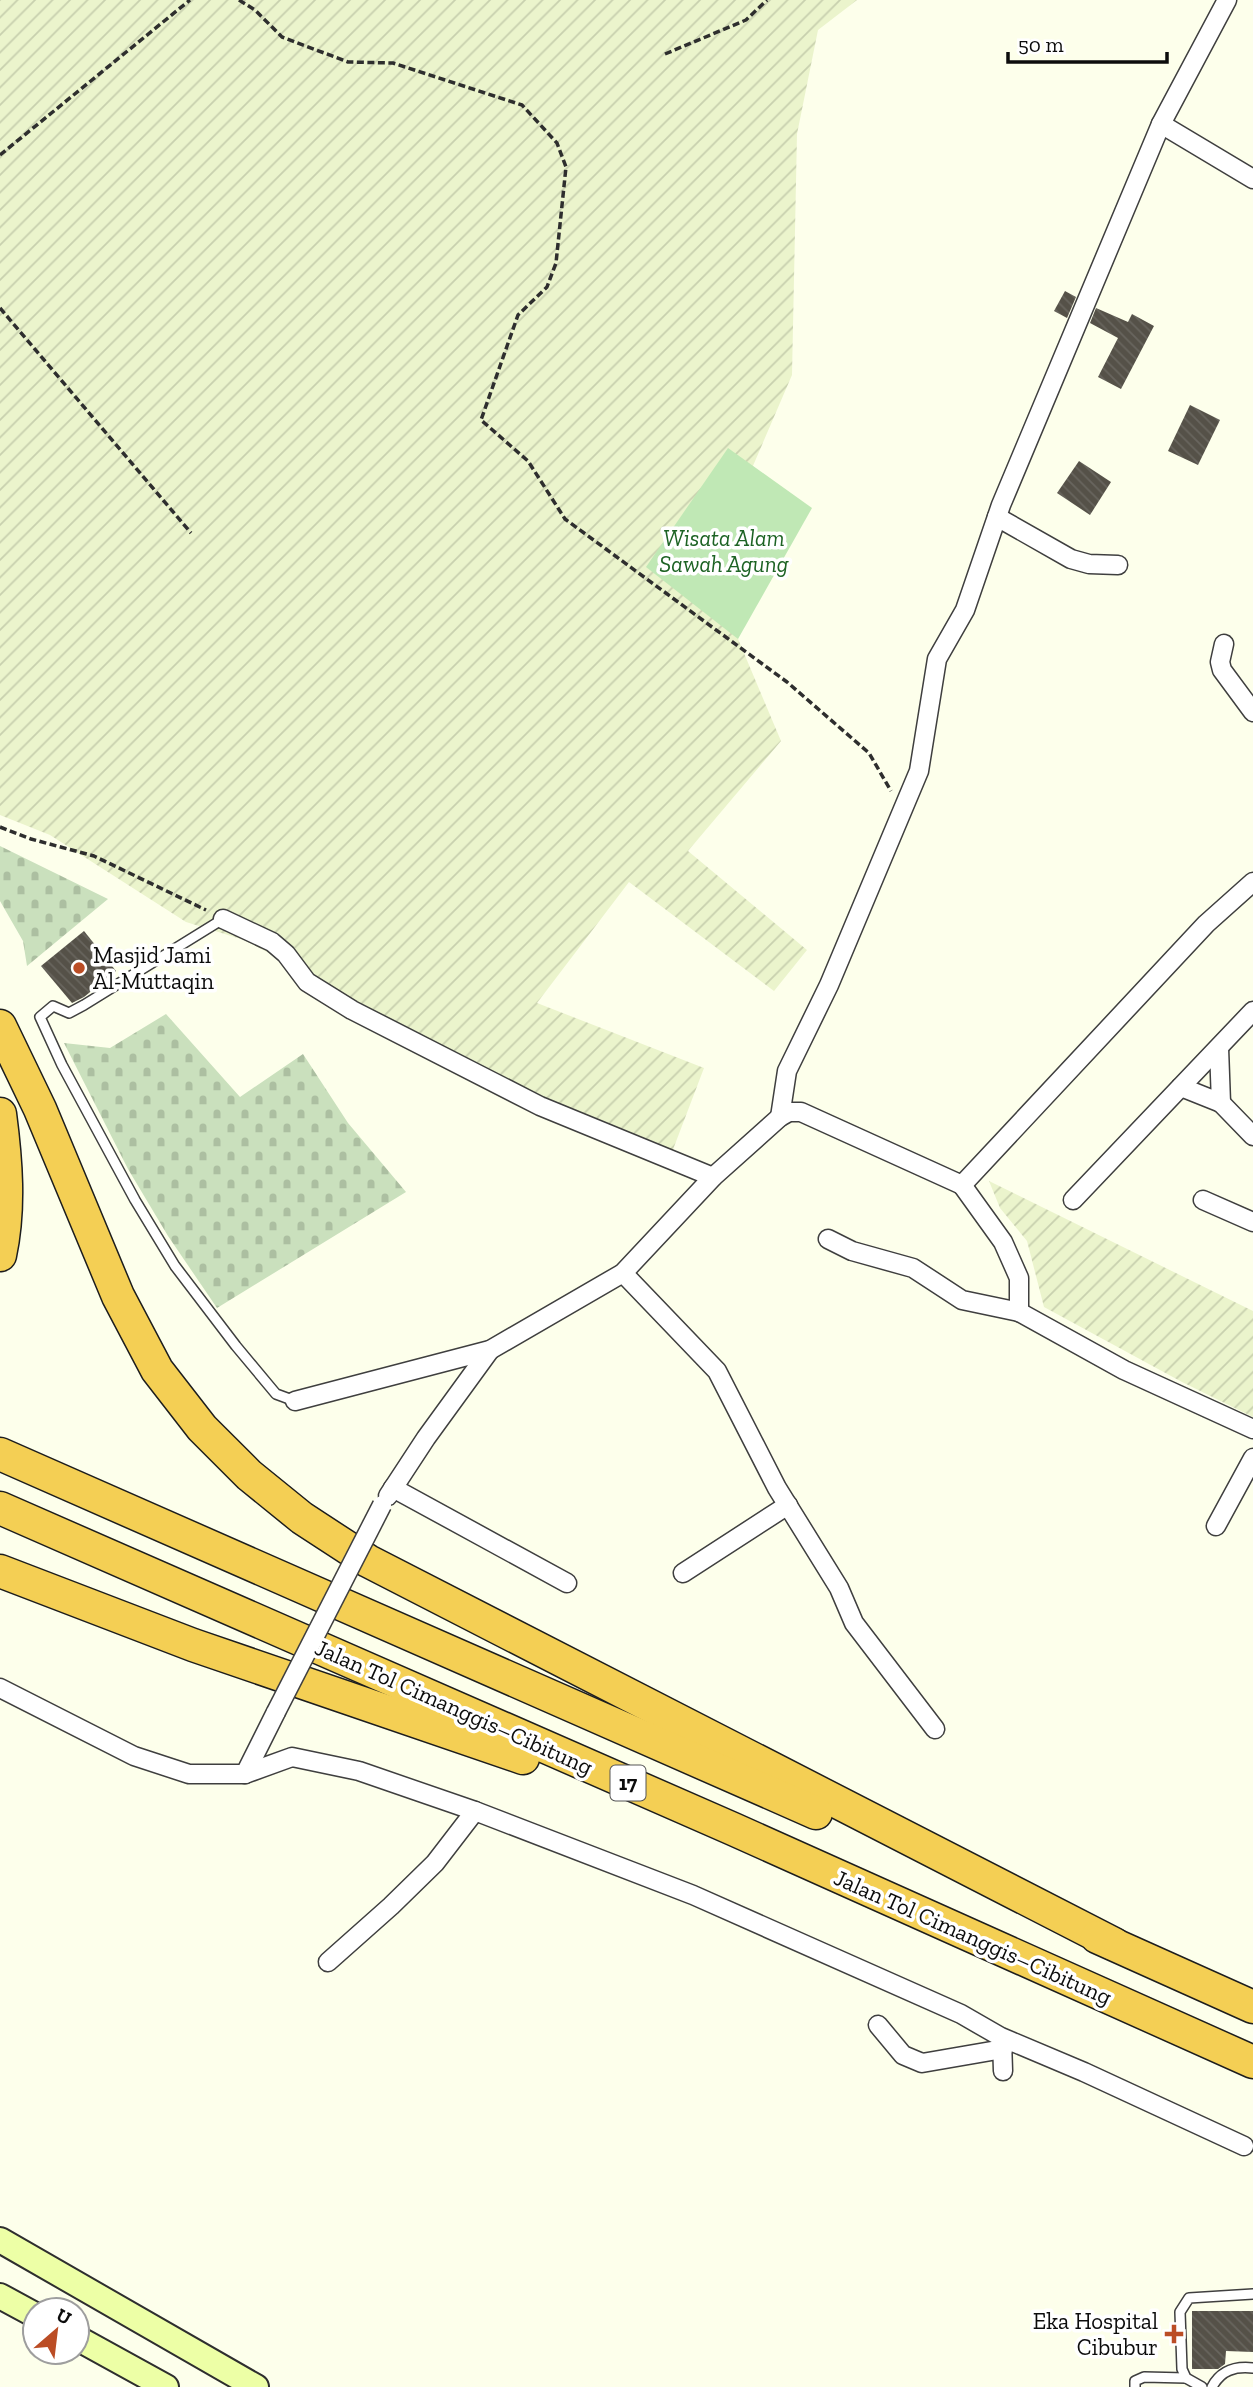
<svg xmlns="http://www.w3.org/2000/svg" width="1253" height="2387" font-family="'Zilla Slab',serif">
	<defs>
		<pattern id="farmland-furrows" width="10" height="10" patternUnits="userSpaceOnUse" patternTransform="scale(1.75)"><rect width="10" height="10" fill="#ebf4cc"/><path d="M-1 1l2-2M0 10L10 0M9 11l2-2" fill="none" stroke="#c8d0ae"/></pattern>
		<pattern id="cemetery-stones" width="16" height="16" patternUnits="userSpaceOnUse" patternTransform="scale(1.75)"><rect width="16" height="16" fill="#cae0bd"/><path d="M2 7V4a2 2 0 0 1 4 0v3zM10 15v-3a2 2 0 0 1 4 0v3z" fill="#acbfa1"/></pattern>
		<pattern id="building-back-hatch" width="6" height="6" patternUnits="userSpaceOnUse" patternTransform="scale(1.75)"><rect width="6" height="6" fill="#555148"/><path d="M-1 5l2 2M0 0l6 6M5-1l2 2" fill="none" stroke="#68655e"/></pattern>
	</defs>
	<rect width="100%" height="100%" fill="#fdffeb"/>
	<g fill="url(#farmland-furrows)">
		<path d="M0 0H857L818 30 797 134 792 375 743 489 733 627 781 741 688 851 807 950 774 991 629 882 537 1003 704 1068 669 1160 344 1006 269 953 244 940 186 922 50 835 0 815Z"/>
		<path d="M989 1181 1253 1311V1417L1182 1382 1044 1307 1027 1241 1000 1208Z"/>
	</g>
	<g fill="url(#cemetery-stones)">
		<path d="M0 846 108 899 27 966 23 941 0 901Z"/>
		<path d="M166 1014 240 1097 303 1054 348 1123 406 1192 217 1308 168 1236 128 1169 64 1043 110 1048Z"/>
	</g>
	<path fill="#c0e8b5" d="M728 448 812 508 738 639 646 567Z"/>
	<g fill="url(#building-back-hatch)">
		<path d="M1065 291 1076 297 1067 318 1054 311Z"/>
		<path d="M1096 308 1128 322 1132 314 1154 326 1121 389 1098 377 1118 338 1090 323Z"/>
		<path d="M1190 405 1220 420 1198 465 1168 451Z"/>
		<path d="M1079 461 1111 482 1090 515 1057 493Z"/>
		<path d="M84 931 116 971 84 997 72 1003 41 966Z"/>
		<path d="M1192 2311H1253V2352L1226 2351 1225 2364 1218 2369H1192Z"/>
	</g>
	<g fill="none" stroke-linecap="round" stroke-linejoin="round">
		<g stroke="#3f3f3f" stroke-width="12">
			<g id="lane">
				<path d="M223 919 84 1005 69 1013 53 1006 40 1017 62 1065 135 1200 175 1266 236 1346 276 1394 295 1401"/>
				<path d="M1135 2387V2381L1144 2377 1186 2378"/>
				<path d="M1202 2387 1186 2378 1182 2369 1180 2312 1189 2298 1253 2294"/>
				<path d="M1212 2387C1221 2370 1235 2366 1253 2368"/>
			</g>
		</g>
		<g stroke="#3f3f3f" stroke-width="21">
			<g id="street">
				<path d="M1161 124 1253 179"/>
				<path d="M997 517 1071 559 1089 564 1118 565"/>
				<path d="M1224 644 1220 662 1222 670 1253 712"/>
				<path d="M223 919 272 942 286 954 307 982 352 1010 540 1106 713 1177"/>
				<path d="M1181 1087 1221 1103 1219 1048"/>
				<path d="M1221 1103 1253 1136"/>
				<path d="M780 1117 787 1071 829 985 919 771 937 659 965 610 1001 505 1161 124 1227 0"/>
				<path d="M962 1185 1003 1242 1019 1278V1312"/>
				<path d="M1073 1200 1253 1011"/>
				<path d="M1203 1200 1253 1222"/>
				<path d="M828 1239 852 1251 913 1268 962 1300 1019 1312 1124 1370 1253 1429"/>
				<path d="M623 1273 717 1371 777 1488 839 1588 854 1623 935 1729"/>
				<path d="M295 1401 490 1350 623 1273 713 1177 780 1117 789 1112H801L962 1185 1206 924 1253 882"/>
				<path d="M393 1488 567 1583"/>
				<path d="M388 1496 426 1438 490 1350"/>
				<path d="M1216 1526 1253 1458"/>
				<path d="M683 1573 788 1505"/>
				<path d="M0 1688 134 1756 189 1774H245L276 1712"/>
				<path d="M245 1774 292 1757 359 1771 475 1811 693 1895 961 2014 1001 2037 1084 2072 1244 2146"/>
				<path d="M328 1962 391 1906 435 1863 475 1811"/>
				<path d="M878 2025 903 2055 922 2063 1003 2049"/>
				<path d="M1002 2040 1003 2071"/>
			</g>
		</g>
		<g stroke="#2e2e2e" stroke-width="28">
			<g id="secondary">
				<path d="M0 2240 256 2387"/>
				<path d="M0 2296 35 2315"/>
				<path d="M77 2338 166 2387"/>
			</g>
		</g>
		<g stroke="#1d1d1d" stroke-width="35">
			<g id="highway">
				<path d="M0 1026 40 1109 118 1296 157 1370 202 1428 249 1475 302 1518 368 1561 1114 1944"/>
				<path d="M0 1114C6 1159 10 1209 0 1255"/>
				<path d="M0 1454 816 1813"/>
				<path d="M0 1508 733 1829 1253 2062"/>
				<path d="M0 1571 193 1645 523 1758"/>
				<path d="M1097 1937 1253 2007"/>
			</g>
		</g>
		<g stroke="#2e2e2e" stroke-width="3.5" stroke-dasharray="7 3.5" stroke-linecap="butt">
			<path d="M239 0 255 10 282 37 348 62 393 63 522 105 557 143 566 167 556 263 547 287 518 315 481 420 528 461 565 519 787 682 869 753 891 791"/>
			<path d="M665 54 746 20 767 0"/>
			<path d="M0 155 190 0"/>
			<path d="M0 308 191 533"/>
			<path d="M0 827 31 839 94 856 206 910"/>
		</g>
		<use href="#lane" stroke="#fff" stroke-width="9"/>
		<use href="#street" stroke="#fff" stroke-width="18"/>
		<use href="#secondary" stroke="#edffa6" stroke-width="24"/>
		<use href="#highway" stroke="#f4cf54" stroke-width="32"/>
		<g stroke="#3f3f3f" stroke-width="21" stroke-linecap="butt">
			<path id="street-bridge" d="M276 1712 382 1505"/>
		</g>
		<use href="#street-bridge" stroke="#fff" stroke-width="18"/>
	</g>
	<g fill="#bb4d25" stroke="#fff" stroke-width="2.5">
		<circle cx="79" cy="968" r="7"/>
		<path d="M1170.5 2323.5h7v7h7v7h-7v7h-7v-7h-7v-7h7z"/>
	</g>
	<g text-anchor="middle" stroke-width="7" stroke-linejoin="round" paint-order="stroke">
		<rect fill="#fff" stroke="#555" stroke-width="2" x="610.5" y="1765.5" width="35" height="35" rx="5"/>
		<g font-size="21" font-weight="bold" fill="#0c0c0c">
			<text x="628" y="1790">17</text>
		</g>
		<g font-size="23" font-style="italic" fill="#1d6324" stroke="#fff">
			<text x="724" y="546">Wisata Alam<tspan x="724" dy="26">Sawah Agung</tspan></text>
		</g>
		<g font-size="23" fill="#0c0c0c" stroke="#fff" text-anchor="start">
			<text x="93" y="963">Masjid Jami<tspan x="93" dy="26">Al-Muttaqin</tspan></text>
			<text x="1158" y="2329" text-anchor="end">Eka Hospital<tspan x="1158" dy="26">Cibubur</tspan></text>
		</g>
		<g font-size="23" fill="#0c0c0c" stroke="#fff">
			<text transform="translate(454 1707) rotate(24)" y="8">Jalan Tol Cimanggis–Cibitung</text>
			<text transform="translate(973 1937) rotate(24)" y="8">Jalan Tol Cimanggis–Cibitung</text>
		</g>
	</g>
	<g transform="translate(56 2331) rotate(28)"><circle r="33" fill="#ffffff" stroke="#9e9e9e" stroke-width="2"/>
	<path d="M0-5L12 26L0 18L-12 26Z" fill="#bb4d25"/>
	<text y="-10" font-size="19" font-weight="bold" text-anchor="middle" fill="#0c0c0c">U</text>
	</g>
	<path d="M1008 52v10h159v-10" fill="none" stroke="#0c0c0c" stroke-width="3.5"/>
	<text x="1018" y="52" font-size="21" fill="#0c0c0c" stroke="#ffffff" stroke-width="5" paint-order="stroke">50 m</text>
</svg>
